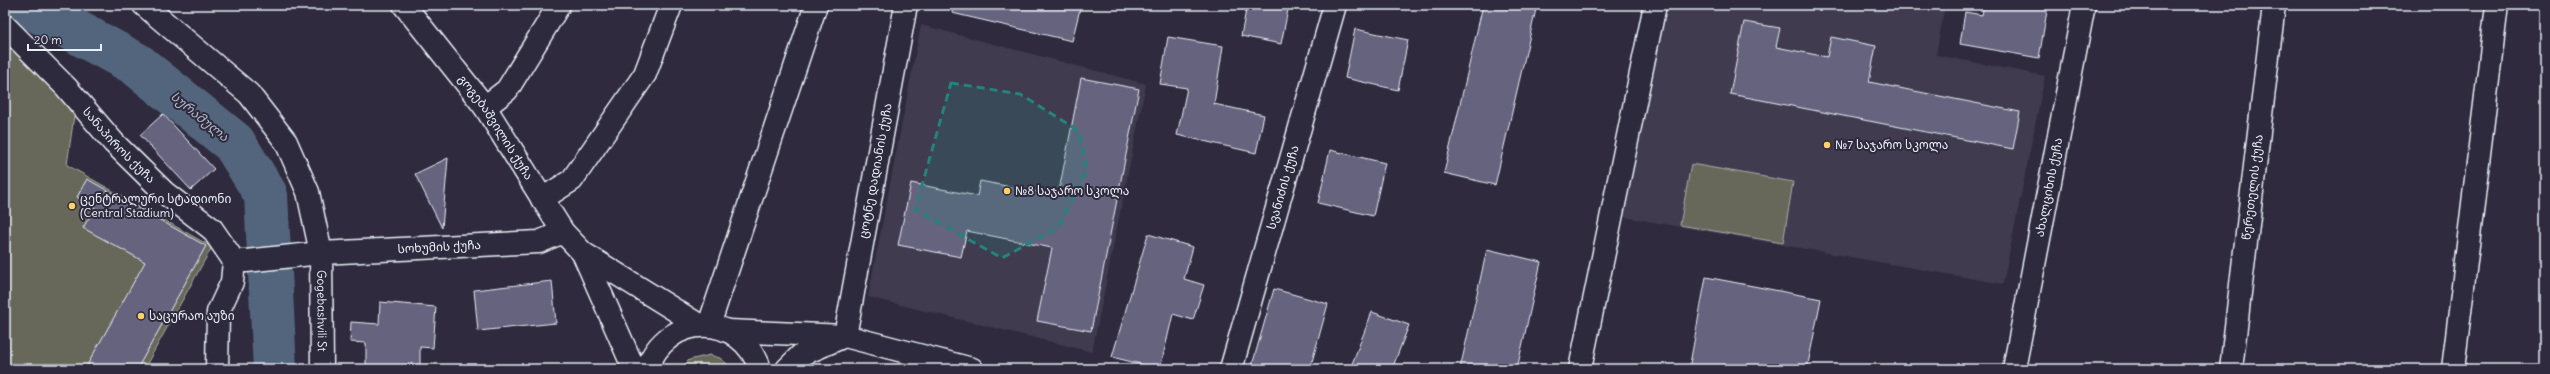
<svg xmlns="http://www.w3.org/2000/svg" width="2550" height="374" font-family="Delius,'Noto Sans Georgian',sans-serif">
	<rect width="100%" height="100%" fill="#2f2a3d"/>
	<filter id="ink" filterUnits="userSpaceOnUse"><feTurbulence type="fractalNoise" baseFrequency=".025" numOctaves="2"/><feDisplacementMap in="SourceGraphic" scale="8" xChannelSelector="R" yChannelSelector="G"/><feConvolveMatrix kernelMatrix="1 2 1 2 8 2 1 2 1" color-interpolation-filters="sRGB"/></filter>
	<g filter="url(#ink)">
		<g fill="#403b50">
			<path d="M1650 5H1945L1936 55 2045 76 2003 284 1608 214Z"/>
			<path d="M921 25 1146 84 1092 352 868 297Z"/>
		</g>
		<g fill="#67685a" stroke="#a8aca9">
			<path d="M5 32 26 50 74 116 67 165 212 247 144 369H5Z"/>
			<path d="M1691 164 1793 182 1783 243 1680 225Z"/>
			<path d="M710 355 720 358 733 369H680L689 360Z"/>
		</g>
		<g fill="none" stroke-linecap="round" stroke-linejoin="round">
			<path stroke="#52657d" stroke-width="44" d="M27 5 136 64 234 143 266 195 275 369"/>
		</g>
		<g fill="#66637e" stroke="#e8f1f8">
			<path d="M953 5H1081L1072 41 952 13Z"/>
			<path d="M1247 5H1289L1281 44 1241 36Z"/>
			<path d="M1483 5H1537L1495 185 1444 173Z"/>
			<path d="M1984 5H2048L2039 58 1960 44 1965 12 1982 15Z"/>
			<path d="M1744 22 1780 28 1776 47 1827 57 1831 37 1876 46 1869 82 2020 112 2013 149 1730 94Z"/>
			<path d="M1355 29 1408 40 1398 90 1345 78Z"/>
			<path d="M1168 37 1223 46 1214 104 1264 115 1256 153 1177 135 1187 88 1160 84Z"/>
			<path d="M1081 78 1139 89 1091 331 1037 321 1052 248 967 231 961 257 898 245 911 183 977 196 980 181 1058 196Z"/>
			<path d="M163 114 214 169 191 190 140 135Z"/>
			<path d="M1330 150 1385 163 1373 216 1318 203Z"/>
			<path d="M448 158 442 228 415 174Z"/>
			<path d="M87 179 206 246 137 369H85L145 262 83 228 95 207 77 197Z"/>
			<path d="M1148 234 1193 247 1184 279 1204 285 1193 320 1173 314 1160 369 1112 357Z"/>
			<path d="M1487 249 1541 262 1517 369H1460Z"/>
			<path d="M1706 277 1821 299 1807 369H1689Z"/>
			<path d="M552 281 556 323 478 331 474 290Z"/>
			<path d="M1274 289 1328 304 1310 369H1251Z"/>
			<path d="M380 302 436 307 433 348 420 347V369H366V343L350 342 351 322 379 324Z"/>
			<path d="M1372 312 1409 325 1392 369H1350Z"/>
		</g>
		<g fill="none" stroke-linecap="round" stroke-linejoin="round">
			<g stroke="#e8f1f8" stroke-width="25">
				<g id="street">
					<path id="s1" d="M144 5 249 94 286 142 308 192 321 253 322 369"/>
					<path id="s2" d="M5 26 66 87 114 143 165 193 212 229 234 261"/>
					<path d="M485 107 507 90 559 5"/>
					<path d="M542 199 572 180 645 74 671 5"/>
					<path d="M709 325 816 5"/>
					<path id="s3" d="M845 336 906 5"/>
					<path id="s4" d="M217 369 218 312 232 282 234 261H246L321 253 539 242 563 232"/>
					<path id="s5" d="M1231 369 1335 5"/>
					<path d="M1580 369 1655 5"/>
					<path id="s6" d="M2014 369 2084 5"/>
					<path id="s7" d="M2231 369 2274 5"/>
					<path d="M2453 369 2497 5"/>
				</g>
			</g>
			<g stroke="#e8f1f8" stroke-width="25">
				<g id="secondary">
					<path id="s8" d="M404 5 485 107 563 232 583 253 699 325"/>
					<path d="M583 253 634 369"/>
					<path d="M728 331 845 336 972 369"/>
					<path d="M647 369C666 312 741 311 760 369"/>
					<path d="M787 369 801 355 840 338"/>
				</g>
			</g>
			<use href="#street" stroke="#2f2a3d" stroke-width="22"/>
			<use href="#secondary" stroke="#2f2a3d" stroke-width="22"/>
		</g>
	</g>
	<path fill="#25827c" fill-opacity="0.2" stroke="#25827c" stroke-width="3" stroke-dasharray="8 5" stroke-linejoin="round" d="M951 83 1020 94 1079 131 1087 170 1058 228 1002 258 915 210Z"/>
	<g fill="#ffd166" stroke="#2f2a3d" stroke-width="1.5">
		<circle cx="1827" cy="145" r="4"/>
		<circle cx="1007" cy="191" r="4"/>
		<circle cx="72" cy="206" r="4"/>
		<circle cx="141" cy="316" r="4"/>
	</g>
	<g text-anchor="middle" stroke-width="4" stroke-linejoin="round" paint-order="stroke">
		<g font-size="12" fill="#e8f1f8" stroke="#2f2a3d">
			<text dy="4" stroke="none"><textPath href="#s8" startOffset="153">გოგებაშვილის ქუჩა</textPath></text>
			<text dy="4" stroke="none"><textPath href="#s2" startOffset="165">სანაპიროს ქუჩა</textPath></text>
			<text dy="4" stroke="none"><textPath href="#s3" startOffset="168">ცოტნე დადიანის ქუჩა</textPath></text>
			<text dy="4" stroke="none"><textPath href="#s5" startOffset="189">სვანიძის ქუჩა</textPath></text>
			<text dy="4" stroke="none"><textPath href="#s6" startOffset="185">ახალციხის ქუჩა</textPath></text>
			<text dy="4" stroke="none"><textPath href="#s7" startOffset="183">წერეთელის ქუჩა</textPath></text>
			<text dy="4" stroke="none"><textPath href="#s4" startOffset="317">სოხუმის ქუჩა</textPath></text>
			<text dy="4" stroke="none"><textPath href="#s1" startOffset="373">Gogebashvili St</textPath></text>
		</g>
		<g font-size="12" fill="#e8f1f8" stroke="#2f2a3d" text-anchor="start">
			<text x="1835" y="149">№7 საჯარო სკოლა</text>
			<text x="1015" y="195">№8 საჯარო სკოლა</text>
			<text x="80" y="203">ცენტრალური სტადიონი<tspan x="80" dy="14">(Central Stadium)</tspan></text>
			<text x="149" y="320">საცურაო აუზი</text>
		</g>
		<g font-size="13" font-style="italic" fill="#acb9c7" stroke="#2f2a3d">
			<text transform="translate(200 116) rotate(39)" y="5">სურამულა</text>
		</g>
	</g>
	<rect width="2550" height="374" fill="none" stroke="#2f2a3d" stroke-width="20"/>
	<rect x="10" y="10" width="2530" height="354" fill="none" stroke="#e8f1f8" stroke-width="1.5" filter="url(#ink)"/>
	<path d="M28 44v6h73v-6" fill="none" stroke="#e8f1f8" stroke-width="2"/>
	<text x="34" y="44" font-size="12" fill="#e8f1f8" stroke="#2f2a3d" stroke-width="3" paint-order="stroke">20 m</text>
</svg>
